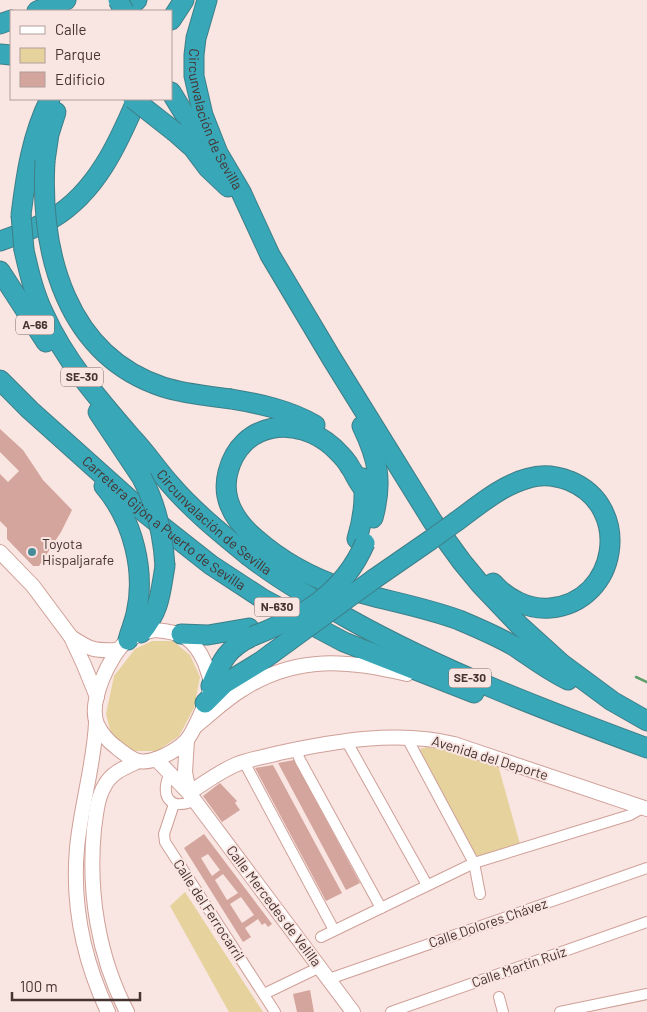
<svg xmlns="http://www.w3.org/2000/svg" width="647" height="1012" font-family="Barlow,sans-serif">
	<rect width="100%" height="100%" fill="#f9e5e1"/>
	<g fill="#e6d29d">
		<path d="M152 641H173L190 655 200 677 194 708 179 736 157 751H133L111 734 106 714 114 676 135 649Z"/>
		<path d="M427 747 459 753 498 765 520 844 478 856 476 855 421 753 420 749Z"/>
		<path d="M185 892 263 1012H229L170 906Z"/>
	</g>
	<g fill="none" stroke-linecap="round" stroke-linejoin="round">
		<path stroke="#5f9e6b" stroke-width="2.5" d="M636 677 647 682"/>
	</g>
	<g fill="#d4a59d" fill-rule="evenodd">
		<path d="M0 429 23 450 43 480 72 510 61 532 39 566H33L7 539V528L0 521V474L8 482 19 471 0 452Z"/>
		<path d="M294 760 360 883 346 890 278 763Z"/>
		<path d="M273 765 342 893 326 901 255 768Z"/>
		<path d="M220 783 237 801 235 803 240 810 222 822 203 796Z"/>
		<path d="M204 834 272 924 268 927 265 923 262 925 258 919 245 928 251 937 243 942 184 848ZM208 854 220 870 212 876 201 858ZM223 874 238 893 227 900 215 880ZM241 897 254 915 242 923 230 904Z"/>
		<path d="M310 990 314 1012H297L293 994Z"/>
	</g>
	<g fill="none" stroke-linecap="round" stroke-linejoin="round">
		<g stroke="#cfa098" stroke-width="12">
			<g id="street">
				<path d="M407 738 474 863 480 894"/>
				<path d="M347 742 427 885"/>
				<path d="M296 750 300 760 381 908"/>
				<path d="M244 762 334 930"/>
				<path d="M170 773C159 796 170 812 195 800"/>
				<path d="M174 804 164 834 165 842 275 1012"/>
				<path d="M321 937 474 863 630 815 644 807"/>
				<path d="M329 979 647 868"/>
				<path d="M264 994 320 967"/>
				<path d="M499 997 503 1012"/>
				<path d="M391 1012 647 922"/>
				<path d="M560 1012 647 994"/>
			</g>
		</g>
		<g stroke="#cfa098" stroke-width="16">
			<g id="secondary">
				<path d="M0 552 33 586 71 637 84 665 97 697"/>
				<path d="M155 630C182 632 194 638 205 663 207 670 211 678 211 685 210 696 193 733 186 741 176 751 153 764 138 761 131 759 122 752 116 747 108 741 101 733 97 724 88 702 110 654 127 641 136 635 145 632 155 630Z"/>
				<path d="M71 637C91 650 94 651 117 650"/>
				<path d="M96 723C94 765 81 806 77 848 72 904 84 961 108 1012"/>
				<path d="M197 725C212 713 226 699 243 689 297 655 348 660 407 674"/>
				<path d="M187 740 185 772 189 792"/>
				<path d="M156 759 189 793 353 1012"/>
				<path d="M189 793C204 783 219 772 235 765 249 759 265 757 279 753 335 741 398 730 454 744L647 809"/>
				<path d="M127 1012C98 956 88 892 94 829 96 815 97 798 105 785 112 772 126 767 139 761"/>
			</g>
		</g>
		<g stroke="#3d7f88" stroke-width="21">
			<g id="highway">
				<path id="s1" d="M207 0 196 38 194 55V76L203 115 218 153 241 192 270 255 332 359 433 522 462 562 481 585 519 625 562 664 612 701 647 721"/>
				<path d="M37 11 66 0"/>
				<path d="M124 11 137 0"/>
				<path d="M171 20 184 0"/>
				<path d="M0 24 11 20"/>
				<path d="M0 54 11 55"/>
				<path d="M171 92 208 153"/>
				<path d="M175 132 193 148 208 168 228 187"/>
				<path d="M45 161 49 134 56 112"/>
				<path d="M21 215C26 174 32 135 50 99"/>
				<path d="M0 241C18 235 36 228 53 218 96 192 118 144 137 99"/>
				<path id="s2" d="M24 250C29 272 34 294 44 314 65 361 100 401 133 439 146 453 157 469 170 484 193 511 223 535 250 557 281 581 315 600 349 619 444 672 545 710 647 748"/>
				<path d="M0 271 46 342"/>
				<path id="s3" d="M0 380 30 410 145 513 211 565 263 599 344 642 474 693"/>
				<path d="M231 399C261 404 289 410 315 425"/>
				<path d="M98 412 142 478"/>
				<path d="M362 426C378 459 383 482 373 518"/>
				<path d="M104 486C133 520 146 571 136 614 134 623 130 632 128 640"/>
				<path d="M364 489C358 483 355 474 350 467 346 459 339 453 333 447 297 415 241 421 228 472 221 499 235 521 255 538 281 561 310 577 343 588 381 600 421 606 459 620 478 628 497 636 514 646 532 658 549 671 568 680"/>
				<path d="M457 521C479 505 502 485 529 478 542 474 557 476 570 481 633 507 618 602 550 608 529 610 507 599 493 583"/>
				<path d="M357 539C363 519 366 500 363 478"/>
				<path d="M374 579 429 541"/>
				<path d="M141 633C160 610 160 595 165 566"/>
				<path d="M181 634 208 635 249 628"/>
				<path d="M211 686C221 661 228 647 253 636"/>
				<path d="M205 703 224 684 260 662 271 654"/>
			</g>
		</g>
		<use href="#street" stroke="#fff" stroke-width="10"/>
		<use href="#secondary" stroke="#fff" stroke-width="14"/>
		<use href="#highway" stroke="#38a7b8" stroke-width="19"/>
		<g stroke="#3d7f88" stroke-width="21" stroke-linecap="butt">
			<g id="highway-bridge">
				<path d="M118 0 124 11"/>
				<path d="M133 99 175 132"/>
				<path d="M45 161C40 253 66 355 163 387 185 394 209 396 231 399"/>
				<path d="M21 215 24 250"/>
				<path d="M142 478C157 506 163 534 165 566"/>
				<path d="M429 541 457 521"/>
				<path d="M253 636C302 617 343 594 365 543"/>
				<path d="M271 654 374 579"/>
			</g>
		</g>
		<use href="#highway-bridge" stroke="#38a7b8" stroke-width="19"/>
	</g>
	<circle fill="#468b97" stroke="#f9e5e1" stroke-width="2" cx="32" cy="552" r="5"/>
	<g text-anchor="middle" stroke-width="4" stroke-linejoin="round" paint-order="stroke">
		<g fill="#f9e5e1" stroke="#7c6965" stroke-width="1">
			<rect x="16" y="315.5" width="38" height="19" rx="4"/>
			<rect x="61" y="367.5" width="42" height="19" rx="4"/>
			<rect x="254.5" y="597.5" width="45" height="19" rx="4"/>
			<rect x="449" y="668.5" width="42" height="19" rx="4"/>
		</g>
		<g font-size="12" font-weight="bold" fill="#473430">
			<text x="35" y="329">A-66</text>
			<text x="82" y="381">SE-30</text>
			<text x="277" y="611">N-630</text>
			<text x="470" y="682">SE-30</text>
		</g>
		<g font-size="14" fill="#473430" stroke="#f9e5e1">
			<text dy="5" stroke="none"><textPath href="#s1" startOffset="125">Circunvalación de Sevilla</textPath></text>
			<text dy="5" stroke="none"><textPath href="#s2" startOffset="338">Circunvalación de Sevilla</textPath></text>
			<text dy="5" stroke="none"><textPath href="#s3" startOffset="218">Carretera Gijón a Puerto de Sevilla</textPath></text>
			<text transform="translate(490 758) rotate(17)" y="5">Avenida del Deporte</text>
			<text transform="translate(274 906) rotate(53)" y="5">Calle Mercedes de Velilla</text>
			<text transform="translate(209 910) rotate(57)" y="5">Calle del Ferrocarril</text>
			<text transform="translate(488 923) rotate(-19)" y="5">Calle Dolores Chávez</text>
			<text transform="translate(519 967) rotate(-19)" y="5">Calle Martín Ruiz</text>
		</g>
		<g font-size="14" fill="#473430" stroke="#f9e5e1" text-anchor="start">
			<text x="42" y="549">Toyota<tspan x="42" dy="16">Hispaljarafe</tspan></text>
		</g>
	</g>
	<rect x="10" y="10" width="162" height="90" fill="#f9e5e1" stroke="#b29e9a"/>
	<rect x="20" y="26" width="25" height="8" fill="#ffffff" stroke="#b29e9a"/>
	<text x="55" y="35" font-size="15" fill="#473430">Calle</text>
	<rect x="20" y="48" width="25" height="15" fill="#e6d29d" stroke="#b29e9a"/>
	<text x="55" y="60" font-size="15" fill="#473430">Parque</text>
	<rect x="20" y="72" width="25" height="15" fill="#d4a59d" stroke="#b29e9a"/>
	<text x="55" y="85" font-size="15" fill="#473430">Edificio</text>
	<path d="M12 992v8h128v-8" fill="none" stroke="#473430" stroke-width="2.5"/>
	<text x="20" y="992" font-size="15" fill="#473430" stroke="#f9e5e1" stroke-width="4" paint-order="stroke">100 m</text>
</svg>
